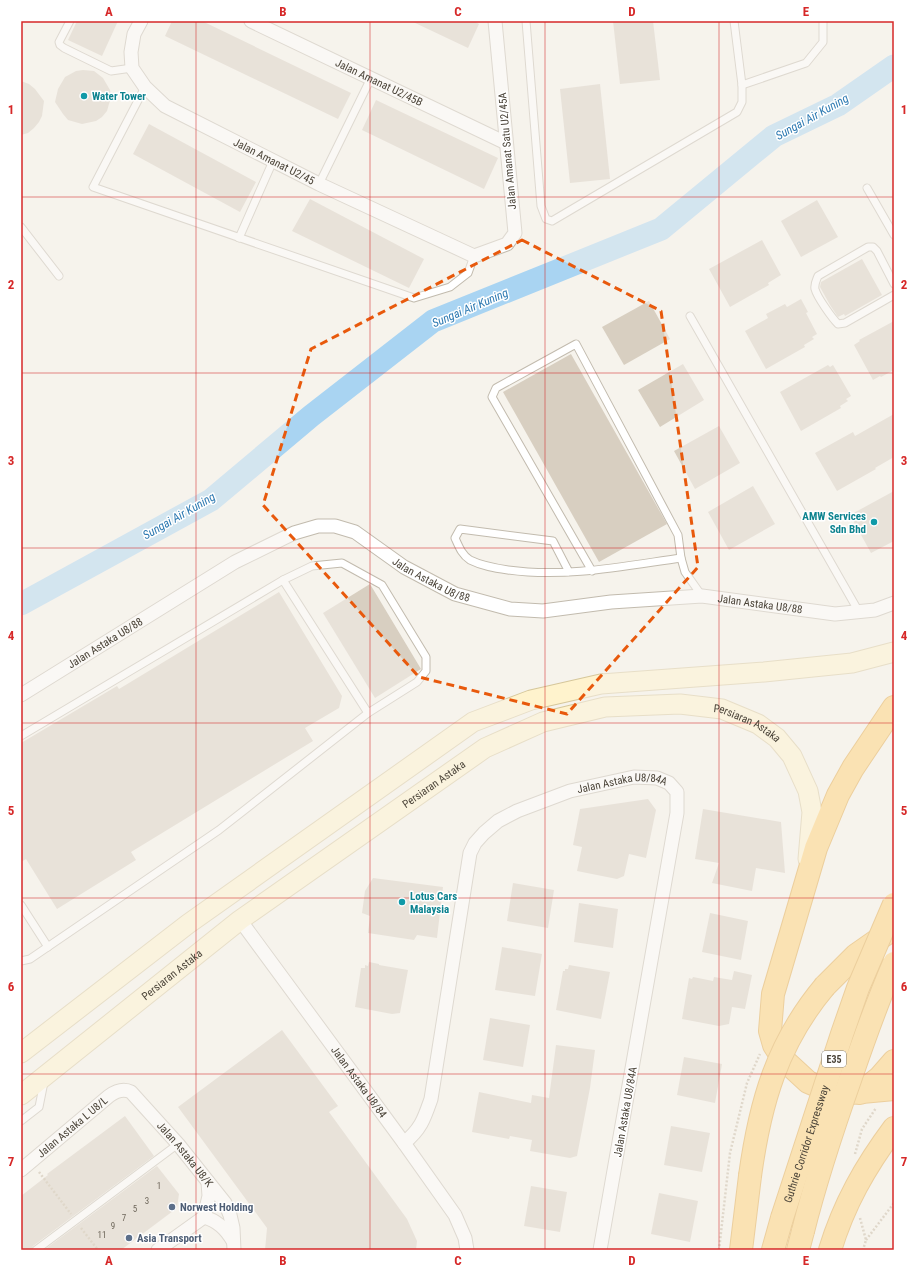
<svg xmlns="http://www.w3.org/2000/svg" width="915" height="1271" font-family="'Roboto Condensed',sans-serif">
	<rect width="100%" height="100%" fill="#f6f3ec"/>
	<g fill="none" stroke-linecap="round" stroke-linejoin="round">
		<path stroke="#a9d4f2" stroke-width="23" d="M21 604 211 500 311 416 433 321 661 229 774 136 838 105 894 66"/>
	</g>
	<g fill="#d8cfc1">
		<path d="M77 21H118L102 56 68 40Z"/>
		<path d="M172 21H202L351 93 338 119 165 36Z"/>
		<path d="M411 21H474L479 24 468 48Z"/>
		<path d="M613 21H653L660 80 620 84Z"/>
		<path d="M83 70 94 71 103 78 110 90 111 97 107 111 102 117 96 121 82 124 68 120 63 114 55 102 58 89 65 77 76 71Z"/>
		<path d="M21 81 29 84 35 89 44 101 42 116 39 122 34 128 28 133 21 135Z"/>
		<path d="M600 84 610 179 570 183 560 89Z"/>
		<path d="M376 100 498 158 484 189 362 130Z"/>
		<path d="M149 124 256 182 240 212 133 154Z"/>
		<path d="M310 199 424 259 409 288 292 231Z"/>
		<path d="M817 200 838 237 801 257 781 221Z"/>
		<path d="M762 240 781 275 768 283 769 285 730 307 709 269Z"/>
		<path d="M862 259 882 295 845 316 844 314 838 317 830 305 820 287 821 282Z"/>
		<path d="M801 299 808 312 806 313 817 334 812 337 814 339 804 345 805 347 766 369 745 331 768 318 766 314 785 304 787 307Z"/>
		<path d="M649 301 670 339 624 365 602 327Z"/>
		<path d="M894 321V370L881 377 880 376 873 380 854 345 860 341 859 340Z"/>
		<path d="M571 354 667 524 599 562 503 392Z"/>
		<path d="M683 364 704 400 660 427 638 390Z"/>
		<path d="M828 365 830 367 833 365 851 396 846 399 848 401 840 406 841 408 801 431 780 392Z"/>
		<path d="M894 414V457L875 468 876 469 837 491 815 453 853 432 855 436Z"/>
		<path d="M719 426 740 463 695 489 674 451Z"/>
		<path d="M753 486 775 524 729 550 708 512Z"/>
		<path d="M894 491V541L871 553 850 515Z"/>
		<path d="M370 584 421 669 375 698 323 613Z"/>
		<path d="M279 592 342 696 339 708 305 728 313 741 131 852 136 860 57 909 26 859 21 862V743L117 686 119 689Z"/>
		<path d="M648 799 656 810 646 858 629 854 624 876 617 879 577 871 582 847 573 845 580 809Z"/>
		<path d="M703 809 781 822 785 873 756 868 752 891 712 883 719 863 695 859Z"/>
		<path d="M373 878 443 887 437 938 417 935 414 940 368 933 370 916 362 913 365 891Z"/>
		<path d="M513 883 554 890 548 928 507 921Z"/>
		<path d="M579 903 618 909 613 948 574 942Z"/>
		<path d="M710 913 748 921 741 960 702 952Z"/>
		<path d="M502 947 542 954 535 996 495 990Z"/>
		<path d="M369 962 379 964V965L408 970 400 1013 392 1014 355 1007 361 968H365V965L368 966Z"/>
		<path d="M569 965 610 972 601 1019 556 1010 563 971H565V969H568Z"/>
		<path d="M734 971 752 975 745 1009 732 1007 729 1024 719 1026 682 1019 689 978 692 979 693 977 713 981 714 977 732 980Z"/>
		<path d="M490 1018 530 1025 523 1067 483 1060Z"/>
		<path d="M282 1030 338 1106 329 1112 407 1219 417 1241 416 1250H265L267 1228 178 1107Z"/>
		<path d="M556 1045 595 1050 590 1088 577 1156 570 1158 530 1151 532 1140 510 1136 509 1139 472 1132 479 1092 531 1103 532 1095 549 1098Z"/>
		<path d="M684 1057 722 1064 715 1103 677 1095Z"/>
		<path d="M125 1116 154 1156 33 1246 31 1250H21V1196L48 1175 47 1174Z"/>
		<path d="M671 1126 710 1133 702 1172 664 1165Z"/>
		<path d="M157 1166 179 1194 177 1208 121 1250H44Z"/>
		<path d="M531 1186 567 1192 560 1232 524 1226Z"/>
		<path d="M659 1193 698 1201 690 1242 651 1234Z"/>
	</g>
	<g fill="none" stroke-linecap="round" stroke-linejoin="round">
		<g stroke="#c2bbae" stroke-width="9">
			<g id="lane">
				<path d="M70 21 59 42 60 45 64 48 111 71 132 68"/>
				<path d="M526 21 541 206 546 219 552 221 737 112 742 102V85L734 21"/>
				<path d="M742 85 806 63 823 42V21"/>
				<path d="M145 87 93 187 414 298 450 287 468 273 474 256"/>
				<path d="M319 184 371 78"/>
				<path d="M867 188 894 235"/>
				<path d="M21 227 59 276"/>
				<path d="M239 238 273 161"/>
				<path d="M894 284 877 251 873 247H868L818 276C816 281 814 284 815 289 817 297 832 318 838 324L845 323 894 295"/>
				<path d="M690 316 859 612"/>
				<path d="M592 571 492 397 496 388 576 344 678 535 681 558 685 572 702 596"/>
				<path d="M569 572 553 541 460 529 455 538C459 547 462 555 470 560 482 566 495 568 508 570 566 578 624 566 681 558"/>
				<path d="M283 580 368 713"/>
				<path d="M21 736 283 580 312 566 342 563 382 585 426 657V671L417 682 368 713 219 830 30 959 21 961"/>
				<path d="M21 905 48 947"/>
				<path d="M21 1121 39 1107 44 1082"/>
				<path d="M36 1250 178 1144"/>
			</g>
		</g>
		<g stroke="#c2bbae" stroke-width="15">
			<g id="street">
				<path id="s1" d="M141 21 134 34 131 52 132 68 145 87 165 106 319 184 474 256 507 244 515 233 495 21"/>
				<path id="s2" d="M251 21 506 143"/>
				<path id="s3" d="M21 695 235 562 294 533 318 526H335L355 532 404 567 455 594 510 609 543 611 611 602 702 596 835 614 875 610 894 603"/>
				<path id="s4" d="M240 920 404 1143 455 1215 465 1238 467 1250"/>
				<path id="s5" d="M404 1143C421 1129 424 1119 431 1099L470 853 475 843 484 833 498 821 517 811 570 791 634 777 657 778 669 783 677 792V813L600 1250"/>
				<path id="s6" d="M21 1170 109 1096C116 1091 123 1088 131 1092L178 1144 225 1203 230 1215 233 1228 234 1250"/>
				<path d="M204 1217C218 1221 226 1229 233 1241"/>
				<path d="M158 1250 204 1217 209 1196 208 1182"/>
			</g>
		</g>
		<g stroke="#d6c79b" stroke-width="21">
			<g id="secondary">
				<path d="M21 1053 188 924 473 722 531 700 601 684 764 672 852 663 894 652"/>
				<path id="s7" d="M21 1095 240 920 485 748 543 722 605 707 680 704 722 709 758 724 777 738 792 756 808 791 812 812 808 859"/>
			</g>
		</g>
		<g stroke="#e0a43c" stroke-width="24">
			<g id="highway">
				<path d="M894 707 853 768 838 795 816 848 773 994 770 1031 774 1045 783 1059 808 1082 829 1091 851 1093 894 1089"/>
				<path d="M825 986 856 955 886 934"/>
				<path d="M860 1093 880 1077 894 1061"/>
				<path d="M741 1250 750 1176"/>
				<path d="M773 1250 782 1218"/>
				<path d="M798 1250 803 1231"/>
				<path d="M830 1250C844 1204 865 1167 894 1128"/>
			</g>
		</g>
		<g stroke="#c4b79f" stroke-width="2.5" stroke-dasharray="2 2" stroke-linecap="butt">
			<path d="M855 1154 862 1129 876 1108"/>
			<path d="M39 1172 71 1214"/>
			<path d="M860 1218 866 1240 863 1250"/>
			<path d="M81 1228 98 1250"/>
			<path d="M866 1240 894 1203"/>
			<path d="M719 1250 730 1153 747 1083 760 1054"/>
		</g>
		<use href="#lane" stroke="#fff" stroke-width="7"/>
		<use href="#street" stroke="#fff" stroke-width="13"/>
		<use href="#secondary" stroke="#fff3cd" stroke-width="19"/>
		<use href="#highway" stroke="#ffcf6e" stroke-width="22"/>
		<g stroke="#e0a43c" stroke-width="24" stroke-linecap="butt">
			<g id="highway-bridge">
				<path d="M750 1176C760 1103 777 1043 825 986"/>
				<path id="s8" d="M782 1218 842 1034 858 988 894 904"/>
				<path d="M803 1231C816 1179 833 1128 851 1077 864 1039 878 1000 894 963"/>
			</g>
		</g>
		<use href="#highway-bridge" stroke="#ffcf6e" stroke-width="22"/>
	</g>
	<path d="M0 0H915V1271H0ZM522 240 661 311 698 567 567 714 419 677 263 505 311 349Z" fill="#f6f3ec" fill-opacity=".55" fill-rule="evenodd"/>
	<path fill="none" stroke="#e8590c" stroke-width="3" stroke-dasharray="8 5" stroke-linejoin="round" d="M522 240 661 311 698 567 567 714 419 677 263 505 311 349Z"/>
	<path fill="none" stroke="#d62828" stroke-width="1" stroke-opacity="0.55" d="M196 21V1250M370 21V1250M545 21V1250M719 21V1250M21 197H894M21 373H894M21 548H894M21 723H894M21 898H894M21 1074H894"/>
	<g fill="#0f9aa8" stroke="#fff" stroke-width="1.5">
		<circle cx="84" cy="96" r="4"/>
		<circle cx="874" cy="522" r="4"/>
		<circle cx="402" cy="902" r="4"/>
	</g>
	<g fill="#5c6f8a" stroke="#fff" stroke-width="1.5">
		<circle cx="172" cy="1207" r="4"/>
		<circle cx="129" cy="1238" r="4"/>
	</g>
	<g text-anchor="middle" stroke-width="3" stroke-linejoin="round" paint-order="stroke">
		<g font-size="9" fill="#6e675b">
			<text x="159" y="1189">1</text>
			<text x="147" y="1204">3</text>
			<text x="135" y="1212">5</text>
			<text x="124" y="1221">7</text>
			<text x="113" y="1229">9</text>
			<text x="102" y="1238">11</text>
		</g>
		<rect fill="#fff" stroke="#817c74" stroke-width="1" x="822" y="1051" width="24" height="16" rx="3"/>
		<g font-size="10" font-weight="bold" fill="#4b4439">
			<text x="834" y="1063">E35</text>
		</g>
		<g font-size="11" fill="#4b4439" stroke="#fff">
			<text dy="4" stroke="none"><textPath href="#s2" startOffset="142">Jalan Amanat U2/45B</textPath></text>
			<text transform="translate(507 151) rotate(-95)" y="4">Jalan Amanat Satu U2/45A</text>
			<text dy="4" stroke="none"><textPath href="#s1" startOffset="222">Jalan Amanat U2/45</textPath></text>
			<text dy="4" stroke="none"><textPath href="#s3" startOffset="471">Jalan Astaka U8/88</textPath></text>
			<text dy="4" stroke="none"><textPath href="#s3" startOffset="807">Jalan Astaka U8/88</textPath></text>
			<text dy="4" stroke="none"><textPath href="#s3" startOffset="99">Jalan Astaka U8/88</textPath></text>
			<text dy="4" stroke="none"><textPath href="#s7" startOffset="853">Persiaran Astaka</textPath></text>
			<text dy="4" stroke="none"><textPath href="#s7" startOffset="517">Persiaran Astaka</textPath></text>
			<text dy="4" stroke="none"><textPath href="#s5" startOffset="476">Jalan Astaka U8/84A</textPath></text>
			<text dy="4" stroke="none"><textPath href="#s7" startOffset="193">Persiaran Astaka</textPath></text>
			<text dy="4" stroke="none"><textPath href="#s4" startOffset="201">Jalan Astaka U8/84</textPath></text>
			<text transform="translate(625 1112) rotate(-80)" y="4">Jalan Astaka U8/84A</text>
			<text dy="4" stroke="none"><textPath href="#s6" startOffset="67">Jalan Astaka L U8/L</textPath></text>
			<text dy="4" stroke="none"><textPath href="#s8" startOffset="78">Guthrie Corridor Expressway</textPath></text>
			<text dy="4" stroke="none"><textPath href="#s6" startOffset="221">Jalan Astaka U8/K</textPath></text>
		</g>
		<g font-size="11" font-weight="bold" fill="#0d838f" stroke="#fff" text-anchor="start">
			<text x="92" y="100">Water Tower</text>
			<text x="866" y="520" text-anchor="end">AMW Services<tspan x="866" dy="13">Sdn Bhd</tspan></text>
			<text x="410" y="900">Lotus Cars<tspan x="410" dy="13">Malaysia</tspan></text>
		</g>
		<g font-size="11" font-weight="bold" fill="#4e5e75" stroke="#fff" text-anchor="start">
			<text x="180" y="1211">Norwest Holding</text>
			<text x="137" y="1242">Asia Transport</text>
		</g>
		<g font-size="12" font-style="italic" fill="#2e7ab2" stroke="#fff">
			<text transform="translate(812 117) rotate(-29)" y="4">Sungai Air Kuning</text>
			<text transform="translate(470 308) rotate(-23)" y="4">Sungai Air Kuning</text>
			<text transform="translate(179 516) rotate(-30)" y="4">Sungai Air Kuning</text>
		</g>
	</g>
	<rect width="915" height="1271" fill="none" stroke="#ffffff" stroke-width="44"/>
	<rect x="22" y="22" width="871" height="1227" fill="none" stroke="#d62828" stroke-width="1.5"/>
	<g font-size="13" text-anchor="middle" font-weight="bold" fill="#d62828">
		<text x="109" y="16">A</text>
		<text x="283" y="16">B</text>
		<text x="458" y="16">C</text>
		<text x="632" y="16">D</text>
		<text x="806" y="16">E</text>
		<text x="11" y="114">1</text>
		<text x="904" y="114">1</text>
		<text x="11" y="289">2</text>
		<text x="904" y="289">2</text>
		<text x="11" y="465">3</text>
		<text x="904" y="465">3</text>
		<text x="11" y="640">4</text>
		<text x="904" y="640">4</text>
		<text x="11" y="815">5</text>
		<text x="904" y="815">5</text>
		<text x="11" y="991">6</text>
		<text x="904" y="991">6</text>
		<text x="11" y="1166">7</text>
		<text x="904" y="1166">7</text>
		<text x="109" y="1265">A</text>
		<text x="283" y="1265">B</text>
		<text x="458" y="1265">C</text>
		<text x="632" y="1265">D</text>
		<text x="806" y="1265">E</text>
	</g>
</svg>
